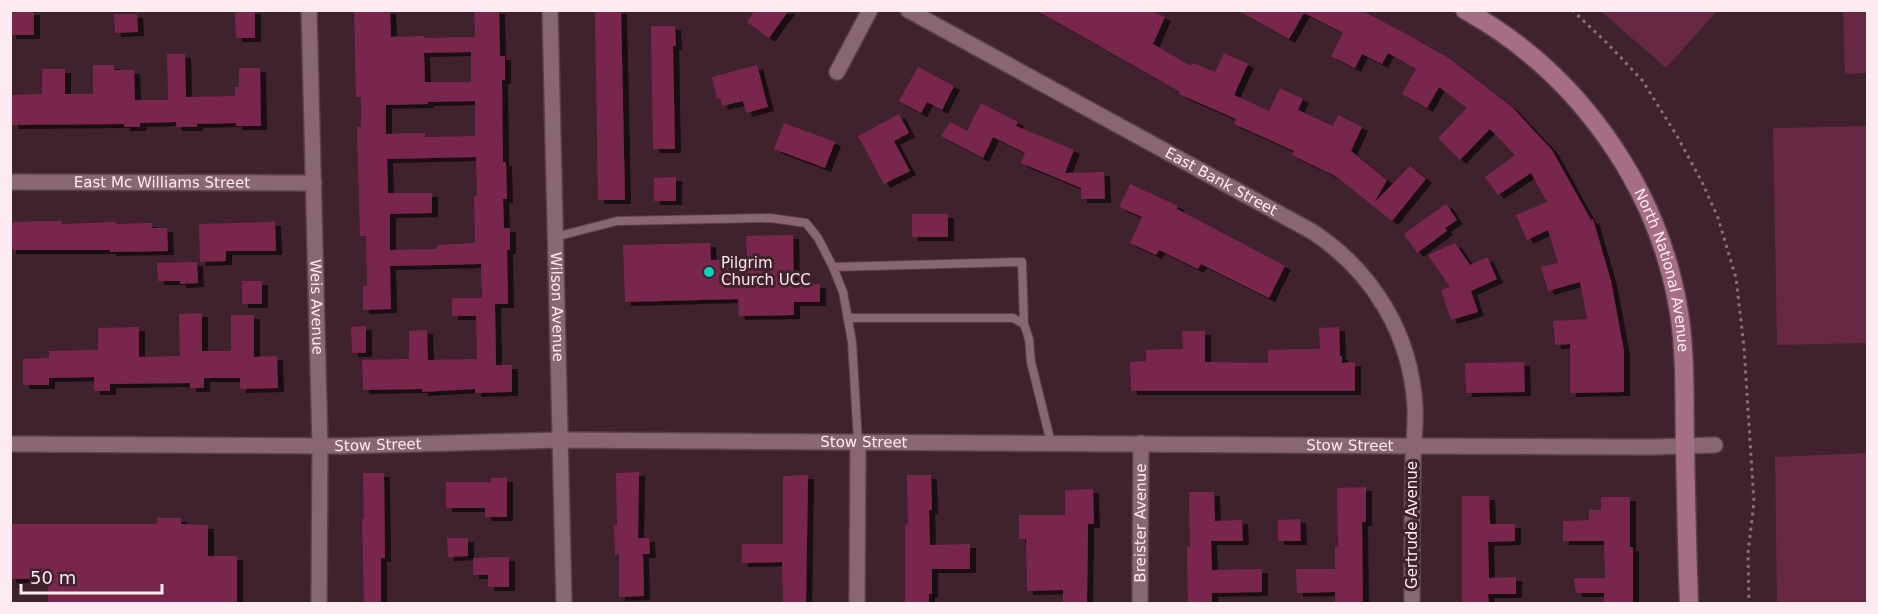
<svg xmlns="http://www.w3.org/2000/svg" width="1878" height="614" font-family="'DejaVu Sans',sans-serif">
	<defs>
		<filter id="shadow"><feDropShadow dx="6" dy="4" stdDeviation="0" flood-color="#0009"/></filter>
	</defs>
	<rect width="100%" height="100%" fill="#3f222d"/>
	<g fill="#662843">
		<path d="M1601 11H1717L1666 68Z"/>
		<path d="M1843 11H1867V73L1845 74Z"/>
		<path d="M1867 126V343L1777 345 1773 128Z"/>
		<path d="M1867 453V603H1777L1775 457Z"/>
	</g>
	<g fill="#79264d" fill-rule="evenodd" filter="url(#shadow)">
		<path d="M235 10H255V38H236Z"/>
		<path d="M354 10H390L391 37 424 36V38L475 37 474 10H499L500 56H505V80H502L503 162H506L507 199H503L504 228H510V250H507L508 304H495L496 365H512V392L475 393V389L422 392V389L363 390 362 360 409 359V331L427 330 428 360 477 359 476 316H452V298H482L481 264 390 266 391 309 363 310V286H367L366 236H360L357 127H361V97H356ZM471 52V82H425L424 53ZM475 101V136L425 137V133L386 134V105L428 104V102ZM476 157 477 196H474L475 243 437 245V249L390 250V214L432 213V193H388L387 159Z"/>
		<path d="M595 10H621L625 200H598Z"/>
		<path d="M755 10H789L769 38 747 22Z"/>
		<path d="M1036 10H1150L1165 17 1153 44 1191 66 1193 63 1215 72 1224 53 1248 64 1234 95 1269 111 1280 88 1303 99 1298 110 1333 126 1338 115 1362 127 1351 151 1387 180 1374 203 1410 166 1426 179 1392 221 1337 177 1292 155 1294 151 1234 124 1236 119 1179 94 1180 92Z"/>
		<path d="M1237 10H1360L1399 30 1450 59 1512 107 1552 150 1591 220 1593 219 1611 281 1624 351V392L1570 393V344L1555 345 1553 321 1587 319 1580 282 1548 291 1541 267 1558 263 1548 230 1527 240 1516 215 1547 202 1531 173 1498 195 1485 177 1515 155 1490 129 1460 160 1438 138 1467 108 1439 87 1427 108 1402 94 1416 69 1388 53 1382 64 1362 54 1355 68 1331 56 1343 33 1304 13 1289 39Z"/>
		<path d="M34 11V35H10V12Z"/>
		<path d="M114 14H137L138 32 115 33Z"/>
		<path d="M651 26H675L676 46H673L675 149H653Z"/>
		<path d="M167 54H185L186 97 235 96V87H239V68H260L261 126H236V123L197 124V127H176V122L140 123V127H124V124L12 125V95L42 94V69H65V94H93V65H114V70H134L135 100H168Z"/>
		<path d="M757 65 768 107 746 113 743 101 722 106 720 98 717 99 712 77Z"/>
		<path d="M918 67 954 86 942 110 927 102 921 113 899 101Z"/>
		<path d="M981 103 1018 122 1016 126 1074 150 1065 173 1104 172 1105 199H1081V188L1021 163 1025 153 993 137 983 158 941 136 950 122 967 131Z"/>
		<path d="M899 114 909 133 894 141 910 171 884 184 858 136Z"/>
		<path d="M784 123 835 142 825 168 774 149Z"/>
		<path d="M676 177V201H654V178Z"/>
		<path d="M1130 184 1178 206 1177 209 1285 266 1269 298 1201 264 1198 269 1159 250 1156 255 1130 243 1142 217 1119 207Z"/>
		<path d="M1446 204 1457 220 1445 228 1447 231 1417 253 1404 234Z"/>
		<rect x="912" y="214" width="36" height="23"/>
		<path d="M62 221V224L116 222V224L152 223V228H167L168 251 110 252V250H10V222Z"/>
		<path d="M275 222 276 251H226V261L200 262 199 224Z"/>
		<path d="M793 235 794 285 820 284V302H794V315L739 316 738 299 625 302 623 245 710 243 711 260 747 259 746 236Z"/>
		<path d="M1455 243 1470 265 1487 257 1497 279 1471 291 1478 312 1451 320 1441 290 1450 287 1428 255Z"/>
		<path d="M197 262 198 283 180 284V281H158L157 263Z"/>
		<rect x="242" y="281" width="20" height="23"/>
		<path d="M202 313V351H231V315H254V357L277 356 278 388 240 389V378H204V388H190V383L110 384V391H94V377L49 378V385H23V359L49 358V351L98 350V328L139 327V357L180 356 179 314Z"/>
		<path d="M366 326V353H352L351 327Z"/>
		<path d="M1339 327 1340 356H1342V363L1355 362V391H1131L1130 362 1146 361V350L1183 349 1182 331H1205V362L1268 363V350L1320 349 1319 328Z"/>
		<path d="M1524 362 1525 392 1466 393 1465 363Z"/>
		<path d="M639 472 638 538H649L650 554H643L644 596 619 597V554L615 555 614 525H617L616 473Z"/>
		<path d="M363 473H384L385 558H381V603H364L362 519H364Z"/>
		<path d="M808 475 806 603H783L782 562 742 563V544H783V476Z"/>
		<path d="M907 475H931L932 510H929L930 545 970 544V569H932V594H929V603H905V525L908 524Z"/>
		<path d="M491 478H507V517H485V508H446V482H491Z"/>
		<path d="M1366 487V522H1362L1363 603H1335V592L1297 593 1296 569H1335V547H1338L1337 488Z"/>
		<path d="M1093 489 1094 524H1088L1087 603H1063V590L1027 591 1026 539H1019V515H1065V490Z"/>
		<path d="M1189 492H1214L1215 521 1242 520 1243 541H1211L1212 570 1262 569V592L1212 593V603H1188L1187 547H1190Z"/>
		<path d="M1462 496H1489L1490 524H1515V541L1488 542 1489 578 1516 577V594H1488L1489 603H1462Z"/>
		<path d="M1601 497H1630V547H1633V603H1604V593H1576L1574 578H1605L1604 541H1563V521L1589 520V510H1601Z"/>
		<path d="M157 518H181V524L208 525V556H237V603H48V579H10V524H157Z"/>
		<path d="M1300 519 1301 541H1278V520Z"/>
		<path d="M447 538H468V556L448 557Z"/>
		<path d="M509 557V587H488V575H473V558Z"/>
	</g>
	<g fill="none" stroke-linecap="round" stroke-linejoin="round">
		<g stroke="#58404a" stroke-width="10">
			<g id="lane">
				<path d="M555 237 617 221 770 218 806 223 818 238 833 267 843 292 852 342 858 442"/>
				<path d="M833 267 1022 262 1024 324"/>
				<path d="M849 318H1013L1024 324 1029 339 1031 362 1051 443"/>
			</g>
		</g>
		<g stroke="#58404a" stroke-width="18">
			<g id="street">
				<path id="s1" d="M309 10 320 446 319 604"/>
				<path id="s2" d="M550 10 564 604"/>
				<path id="s3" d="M908 10 1313 232C1373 272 1411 334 1415 407 1416 426 1413 446 1413 466 1412 512 1412 558 1412 604"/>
				<path d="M837 72 870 10"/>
				<path id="s4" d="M10 182 314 183"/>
				<path id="s5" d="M10 444 342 446 560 440 1413 446 1654 447 1715 445"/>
				<path d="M857 604 858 442"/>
				<path id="s6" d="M1140 604 1141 443"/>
			</g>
		</g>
		<g stroke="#58404a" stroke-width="21">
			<g id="secondary">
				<path id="s7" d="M1465 10C1577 72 1658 185 1679 312 1686 356 1684 400 1685 444 1686 497 1687 550 1689 604"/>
			</g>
		</g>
		<path stroke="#897079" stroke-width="3" stroke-dasharray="3 4.5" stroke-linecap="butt" d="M1572 10 1606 42 1642 80 1677 136 1702 182 1718 218 1736 278 1744 347 1754 502 1748 553 1749 604"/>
		<use href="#lane" stroke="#886672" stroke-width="8"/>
		<use href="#street" stroke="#886672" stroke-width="15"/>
		<use href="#secondary" stroke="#a66e84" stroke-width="18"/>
	</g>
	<circle fill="#04d5b6" stroke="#3f222d" stroke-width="2" cx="709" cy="272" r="6"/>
	<g text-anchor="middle" stroke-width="6" stroke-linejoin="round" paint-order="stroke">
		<g font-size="15" fill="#feeaf1" stroke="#3f222d">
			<text dy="5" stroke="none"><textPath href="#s3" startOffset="357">East Bank Street</textPath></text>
			<text dy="5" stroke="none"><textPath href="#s4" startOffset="152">East Mc Williams Street</textPath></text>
			<text dy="5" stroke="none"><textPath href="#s7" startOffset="338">North National Avenue</textPath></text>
			<text dy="5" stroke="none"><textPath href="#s1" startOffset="297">Weis Avenue</textPath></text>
			<text dy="5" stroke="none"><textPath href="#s2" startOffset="297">Wilson Avenue</textPath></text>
			<text dy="5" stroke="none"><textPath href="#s5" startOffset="854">Stow Street</textPath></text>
			<text dy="5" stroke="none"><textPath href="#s5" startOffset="368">Stow Street</textPath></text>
			<text dy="5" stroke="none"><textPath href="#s5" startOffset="1340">Stow Street</textPath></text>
			<text dy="5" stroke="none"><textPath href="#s6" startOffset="81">Breister Avenue</textPath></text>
			<text transform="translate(1412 525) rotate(-90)" y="5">Gertrude Avenue</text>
		</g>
		<g font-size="15" fill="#feeaf1" stroke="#3f222d" text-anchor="start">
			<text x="721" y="268">Pilgrim<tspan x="721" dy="17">Church UCC</tspan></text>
		</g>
	</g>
	<rect width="1878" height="614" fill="none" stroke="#feeaf1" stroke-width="24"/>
	<path d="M21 584v9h141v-9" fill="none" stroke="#feeaf1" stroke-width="3"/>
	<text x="30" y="584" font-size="18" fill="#feeaf1" stroke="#3f222d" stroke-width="4.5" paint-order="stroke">50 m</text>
</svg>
